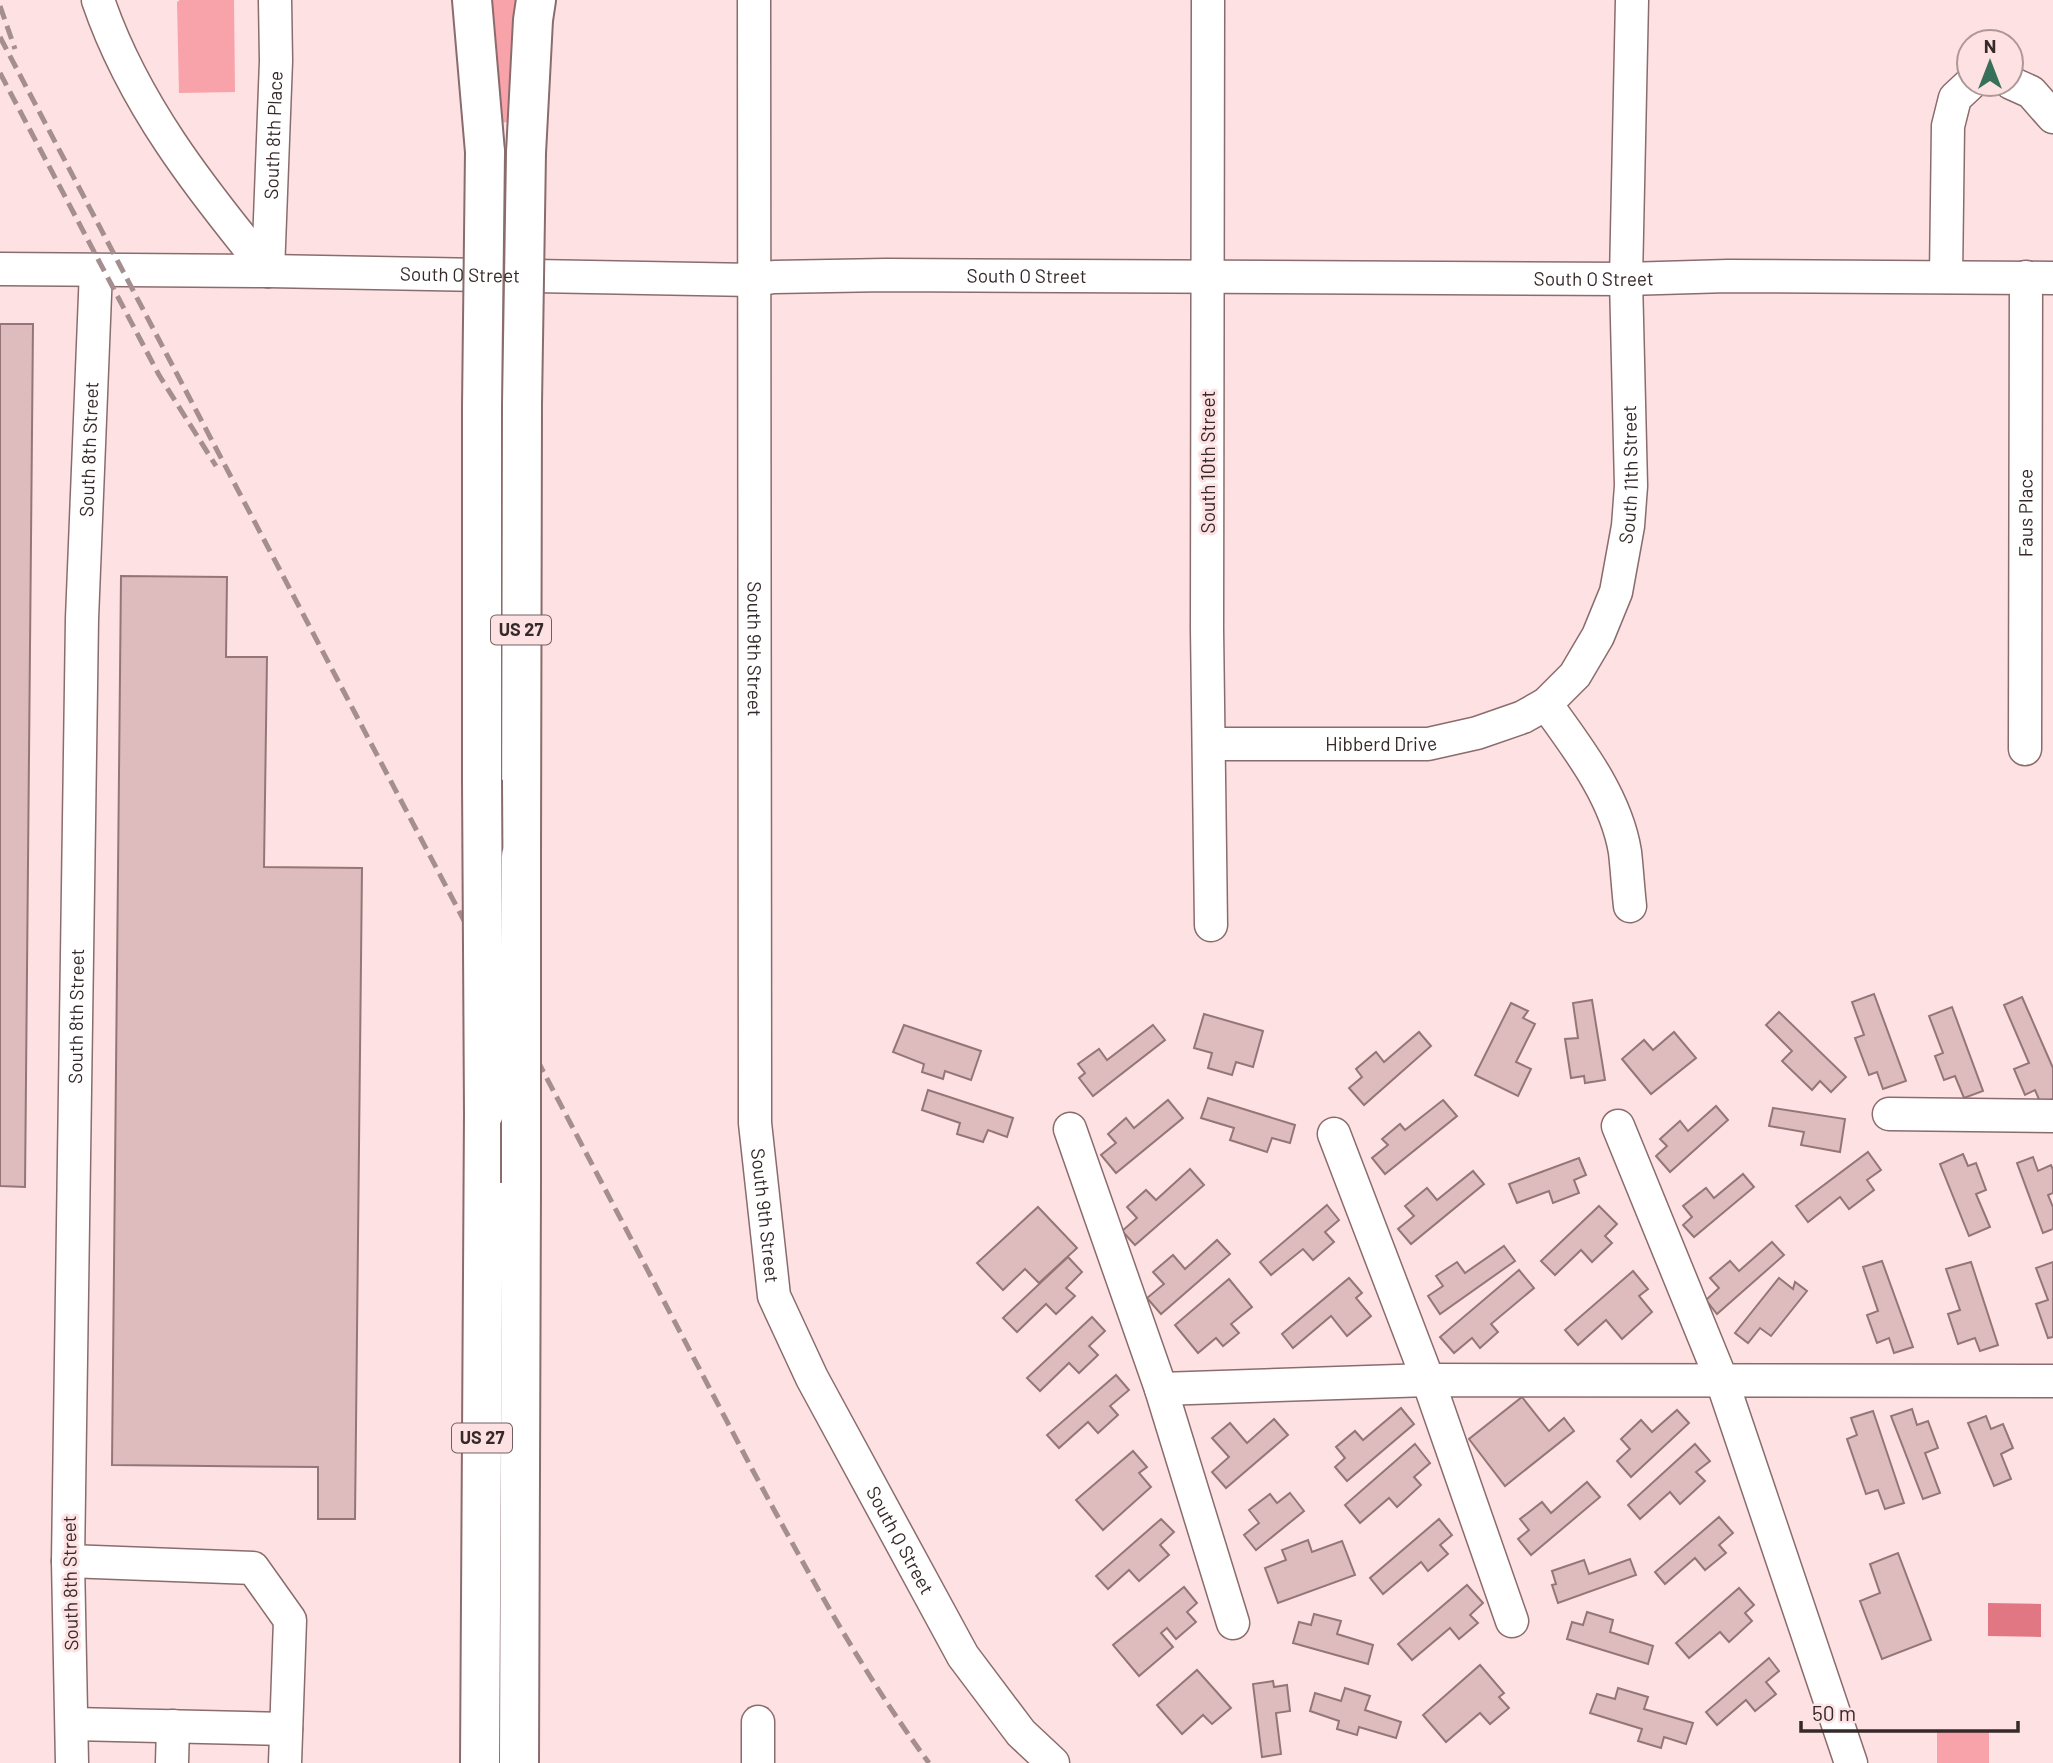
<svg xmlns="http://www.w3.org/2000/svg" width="2053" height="1763" font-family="Barlow,sans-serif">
	<rect width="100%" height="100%" fill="#fee1e2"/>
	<g fill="#f8a2a9">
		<path d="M180 0H234L235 92 179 93 177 2Z"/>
		<path d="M491 0H520L507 122 500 123Z"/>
		<path d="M1937 1731 1989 1732V1763H1937Z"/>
	</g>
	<path fill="#e07782" d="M1988 1603 2041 1604V1637L1988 1636Z"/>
	<g fill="#debcbd" stroke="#957678" stroke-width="2">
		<path d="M0 324H33L25 1187 0 1186Z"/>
		<path d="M121 576 227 577 226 657H267L264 867 362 868 355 1519H318V1467L112 1465Z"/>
		<path d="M1874 994 1906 1081 1883 1089 1877 1072 1869 1075 1855 1038 1864 1035 1852 1002Z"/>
		<path d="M2022 997 2053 1068V1099L2041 1104 2035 1090 2025 1095 2014 1069 2029 1063 2004 1005Z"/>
		<path d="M1592 1000 1605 1080 1585 1083 1584 1076 1571 1078 1565 1039 1578 1038 1573 1003Z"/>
		<path d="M1511 1003 1528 1011 1523 1018 1535 1024 1516 1062 1531 1069 1518 1096 1475 1075Z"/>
		<path d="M1952 1007 1983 1091 1964 1098 1955 1076 1944 1080 1935 1056 1943 1053 1929 1016Z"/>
		<path d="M1779 1012 1846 1077 1831 1092 1820 1081 1812 1090 1782 1061 1792 1051 1766 1025Z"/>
		<path d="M1204 1014 1263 1031 1253 1067 1236 1062 1232 1075 1208 1068 1212 1053 1194 1048Z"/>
		<path d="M904 1025 981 1051 971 1080 945 1071 943 1079 922 1072 924 1064 893 1052Z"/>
		<path d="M1153 1025 1165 1040 1093 1096 1079 1078 1085 1073 1078 1064 1099 1049 1107 1060Z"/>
		<path d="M1419 1032 1431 1046 1364 1105 1349 1088 1362 1077 1356 1069 1376 1052 1384 1062Z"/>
		<path d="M1674 1032 1696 1058 1651 1094 1622 1059 1644 1040 1653 1050Z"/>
		<path d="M928 1090 1013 1118 1007 1137 988 1130 983 1142 957 1134 960 1123 922 1110Z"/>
		<path d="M1208 1098 1295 1125 1290 1143 1272 1138 1267 1152 1230 1140 1234 1128 1201 1118Z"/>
		<path d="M1168 1100 1183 1118 1116 1173 1101 1155 1116 1143 1108 1134 1126 1118 1134 1128Z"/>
		<path d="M1443 1100 1457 1116 1385 1174 1372 1158 1388 1145 1382 1139 1400 1124 1405 1130Z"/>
		<path d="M1716 1106 1728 1120 1670 1172 1656 1156 1667 1146 1660 1139 1680 1121 1688 1131Z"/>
		<path d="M1773 1108 1845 1119 1840 1152 1801 1145 1804 1132 1769 1126Z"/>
		<path d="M1868 1152 1881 1170 1867 1180 1874 1190 1849 1209 1840 1197 1808 1222 1796 1206Z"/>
		<path d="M1963 1154 1968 1166 1976 1163 1986 1190 1976 1194 1990 1227 1969 1236 1940 1164Z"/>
		<path d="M2033 1157 2038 1171 2051 1165 2053 1170V1193L2048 1195 2053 1207V1229L2043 1233 2017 1163Z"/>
		<path d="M1579 1158 1586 1175 1574 1180 1579 1193 1553 1203 1549 1191 1517 1203 1509 1184Z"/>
		<path d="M1190 1169 1204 1185 1135 1245 1122 1231 1137 1218 1127 1207 1146 1190 1156 1200Z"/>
		<path d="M1473 1171 1484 1184 1411 1244 1398 1229 1414 1216 1405 1206 1427 1188 1437 1200Z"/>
		<path d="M1743 1174 1754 1187 1694 1237 1683 1225 1692 1217 1683 1206 1706 1188 1714 1198Z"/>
		<path d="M1327 1205 1339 1220 1325 1232 1334 1242 1313 1260 1303 1249 1271 1275 1260 1262Z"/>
		<path d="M1599 1206 1617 1224 1605 1236 1612 1243 1592 1262 1581 1250 1555 1275 1541 1261Z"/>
		<path d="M1038 1207 1077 1248 1039 1283 1025 1269 1003 1290 977 1263Z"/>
		<path d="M1217 1240 1230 1254 1161 1314 1147 1298 1164 1284 1153 1272 1173 1255 1185 1269Z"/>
		<path d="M1772 1242 1784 1255 1717 1314 1706 1300 1719 1288 1710 1278 1730 1261 1739 1271Z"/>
		<path d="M1504 1246 1515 1261 1440 1314 1428 1296 1443 1286 1436 1276 1457 1262 1465 1273Z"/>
		<path d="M1068 1257 1082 1272 1066 1288 1075 1296 1056 1314 1046 1304 1017 1332 1003 1318Z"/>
		<path d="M1882 1261 1913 1347 1894 1353 1889 1338 1877 1343 1867 1315 1878 1311 1863 1267Z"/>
		<path d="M1971 1262 1998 1345 1980 1351 1975 1338 1958 1344 1948 1314 1960 1310 1946 1269Z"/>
		<path d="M2053 1262V1337L2048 1338 2036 1304 2048 1300 2036 1268Z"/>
		<path d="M1519 1270 1534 1288 1491 1324 1498 1332 1480 1348 1472 1338 1454 1353 1440 1337Z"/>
		<path d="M1633 1271 1648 1289 1639 1296 1652 1312 1622 1339 1606 1320 1578 1345 1565 1330Z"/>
		<path d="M1349 1278 1362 1293 1356 1298 1371 1316 1347 1336 1331 1316 1293 1348 1282 1334Z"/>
		<path d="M1779 1278 1793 1289 1795 1282 1807 1291 1771 1336 1760 1328 1748 1343 1735 1333Z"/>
		<path d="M1229 1279 1252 1307 1231 1324 1239 1333 1223 1346 1216 1338 1198 1353 1175 1325Z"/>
		<path d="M1092 1317 1105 1331 1089 1346 1098 1355 1079 1373 1069 1363 1040 1391 1027 1378Z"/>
		<path d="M1116 1375 1129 1390 1110 1406 1118 1415 1098 1433 1088 1422 1059 1448 1047 1435Z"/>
		<path d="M1522 1397 1549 1431 1564 1418 1574 1431 1505 1486 1469 1439Z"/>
		<path d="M1401 1408 1414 1424 1347 1481 1335 1467 1345 1458 1336 1447 1355 1431 1363 1440Z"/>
		<path d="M1912 1409 1917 1425 1928 1421 1938 1448 1925 1453 1940 1493 1923 1499 1891 1416Z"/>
		<path d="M1677 1410 1689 1423 1631 1477 1617 1461 1630 1449 1621 1439 1641 1420 1652 1432Z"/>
		<path d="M1873 1411 1904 1503 1885 1509 1878 1490 1866 1494 1847 1439 1857 1435 1851 1418Z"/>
		<path d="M1986 1416 1991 1429 2003 1424 2013 1448 2001 1454 2011 1479 1994 1486 1968 1423Z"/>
		<path d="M1274 1419 1288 1435 1226 1488 1212 1472 1229 1457 1212 1438 1230 1423 1247 1443Z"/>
		<path d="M1415 1444 1430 1463 1414 1477 1421 1485 1397 1507 1389 1498 1360 1523 1345 1505Z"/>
		<path d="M1695 1444 1710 1461 1696 1472 1705 1481 1680 1504 1670 1492 1640 1519 1628 1505Z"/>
		<path d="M1133 1451 1147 1467 1139 1473 1151 1487 1103 1530 1076 1500Z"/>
		<path d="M1587 1482 1600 1497 1531 1555 1518 1539 1529 1530 1520 1519 1542 1502 1551 1513Z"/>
		<path d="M1290 1493 1304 1511 1256 1550 1244 1535 1259 1523 1249 1510 1270 1494 1277 1503Z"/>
		<path d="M1719 1517 1733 1533 1719 1545 1726 1553 1705 1570 1695 1558 1665 1584 1655 1572Z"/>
		<path d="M1161 1519 1174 1532 1160 1545 1169 1555 1139 1581 1129 1570 1108 1589 1096 1576Z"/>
		<path d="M1439 1519 1452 1535 1440 1545 1448 1554 1428 1571 1421 1562 1383 1594 1370 1578Z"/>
		<path d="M1308 1540 1312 1552 1342 1541 1355 1575 1278 1603 1265 1568 1286 1560 1282 1550Z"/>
		<path d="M1898 1553 1931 1640 1882 1659 1860 1601 1880 1593 1870 1564Z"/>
		<path d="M1630 1559 1636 1575 1558 1603 1552 1585 1556 1584 1552 1571 1584 1560 1589 1574Z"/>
		<path d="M1467 1585 1483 1603 1470 1615 1478 1623 1459 1639 1450 1628 1412 1660 1398 1644Z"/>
		<path d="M1184 1587 1197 1603 1187 1612 1196 1622 1176 1639 1167 1628 1161 1633 1173 1647 1139 1676 1113 1645Z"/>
		<path d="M1739 1588 1754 1605 1745 1613 1752 1621 1729 1642 1720 1632 1689 1658 1676 1643Z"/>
		<path d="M1587 1612 1613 1620 1610 1632 1653 1646 1648 1664 1567 1639 1572 1622 1583 1625Z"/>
		<path d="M1314 1614 1341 1621 1337 1634 1373 1645 1368 1664 1293 1643 1299 1622 1311 1625Z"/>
		<path d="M1769 1658 1779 1671 1766 1682 1776 1694 1755 1711 1746 1700 1717 1725 1706 1712Z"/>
		<path d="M1480 1665 1504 1693 1499 1697 1509 1708 1490 1724 1480 1713 1446 1742 1423 1715Z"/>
		<path d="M1197 1670 1231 1708 1212 1724 1203 1715 1182 1734 1157 1705Z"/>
		<path d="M1273 1681 1274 1687 1287 1685 1290 1711 1276 1713 1281 1754 1262 1757 1253 1684Z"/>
		<path d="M1345 1688 1370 1696 1365 1710 1401 1722 1396 1738 1359 1727 1357 1735 1337 1729 1339 1721 1310 1711 1315 1693 1341 1701Z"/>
		<path d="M1618 1688 1648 1697 1644 1709 1693 1723 1686 1744 1664 1737 1661 1748 1638 1741 1642 1729 1590 1713 1597 1694 1615 1699Z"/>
	</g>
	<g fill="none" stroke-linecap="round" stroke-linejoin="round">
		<g stroke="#8b6c6d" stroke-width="35">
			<g id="minor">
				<path d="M98 0C133 103 200 188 268 271"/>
				<path id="s1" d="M754 0 755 1123 774 1296 812 1378 963 1656 1021 1733 1053 1763"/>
				<path d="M1208 0 1207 629 1211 925"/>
				<path d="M2011 83 2031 92 2053 117"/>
				<path id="s2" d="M0 269 268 271 753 280 774 277 886 275 1626 279 1728 276 2053 278"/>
				<path id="s3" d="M268 271 276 61 275 0"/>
				<path d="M1946 277 1948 126 1955 98 1970 84"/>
				<path d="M1546 704C1578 748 1616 797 1625 852 1627 870 1628 888 1630 906"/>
				<path id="s4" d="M1209 744H1428L1477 733 1523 717 1546 704 1575 675 1598 636 1616 592 1628 526 1631 486 1626 279 1632 0"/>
				<path id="s5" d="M2025 749 2026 277"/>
				<path d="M1889 1114 2053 1116"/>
				<path d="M1618 1126 1722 1381 1851 1763"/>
				<path d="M1070 1129 1161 1389 1233 1623"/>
				<path d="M1334 1134 1428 1380 1512 1621"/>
				<path d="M1161 1389 1428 1380 2053 1381"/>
				<path d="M68 1561 253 1568 290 1620 285 1763"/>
				<path d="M73 1724 286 1729"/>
				<path id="s6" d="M72 1763 68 1561 82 619 96 270"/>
				<path d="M172 1763 173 1726"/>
				<path d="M758 1763V1722"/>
			</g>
		</g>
		<g stroke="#8b6c6d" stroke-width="42">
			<g id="highway">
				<path d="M472 0 485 152"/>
				<path d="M526 153 533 20 536 0"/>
				<path d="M482 407V780"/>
				<path d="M521 856 522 404"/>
				<path d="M480 1763 484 1113"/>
				<path d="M519 1763 521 1183"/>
			</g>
		</g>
		<use href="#minor" stroke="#fff" stroke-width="32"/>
		<use href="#highway" stroke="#fff" stroke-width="38"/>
		<g stroke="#a48e8f" stroke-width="5" stroke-dasharray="14 7" stroke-linecap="butt">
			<path d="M0 6 15 49"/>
			<path d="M0 37 752 1469C806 1569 861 1671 929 1763"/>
			<path d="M0 73 159 375 216 466"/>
		</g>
		<g stroke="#8b6c6d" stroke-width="42" stroke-linecap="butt">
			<g id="highway-bridge">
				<path d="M522 404 526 153"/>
				<path d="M482 407 485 152"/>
				<path d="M482 780 484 1113"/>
				<path d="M521 856V1183"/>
			</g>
		</g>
		<use href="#highway-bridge" stroke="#fff" stroke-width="38"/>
	</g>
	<g text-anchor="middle" stroke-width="6" stroke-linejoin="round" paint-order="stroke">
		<g fill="#fee1e2" stroke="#726061" stroke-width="2">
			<rect x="491" y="615.5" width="60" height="29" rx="5"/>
			<rect x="452" y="1423.5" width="60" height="29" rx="5"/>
		</g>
		<g font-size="18" font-weight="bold" fill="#36292a">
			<text x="521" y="636">US 27</text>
			<text x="482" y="1444">US 27</text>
		</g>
		<g font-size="19" fill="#36292a" stroke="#fee1e2">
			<text dy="7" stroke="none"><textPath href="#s3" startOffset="136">South 8th Place</textPath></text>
			<text dy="7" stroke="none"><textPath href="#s2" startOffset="460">South O Street</textPath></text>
			<text dy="7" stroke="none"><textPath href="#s2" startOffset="1027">South O Street</textPath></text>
			<text dy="7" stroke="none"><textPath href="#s2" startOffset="1594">South O Street</textPath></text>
			<text dy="7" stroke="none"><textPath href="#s6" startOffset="1314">South 8th Street</textPath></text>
			<text transform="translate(1208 462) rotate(-90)" y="7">South 10th Street</text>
			<text dy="7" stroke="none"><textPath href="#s4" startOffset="597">South 11th Street</textPath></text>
			<text dy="7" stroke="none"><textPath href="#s5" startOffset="236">Faus Place</textPath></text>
			<text dy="7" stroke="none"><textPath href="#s1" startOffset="649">South 9th Street</textPath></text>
			<text dy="7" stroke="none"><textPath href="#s4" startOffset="172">Hibberd Drive</textPath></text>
			<text dy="7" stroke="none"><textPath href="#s6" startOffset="747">South 8th Street</textPath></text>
			<text dy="7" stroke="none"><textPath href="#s1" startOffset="1216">South 9th Street</textPath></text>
			<text dy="7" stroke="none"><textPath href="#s1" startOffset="1572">South Q Street</textPath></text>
			<text transform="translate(70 1583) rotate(-91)" y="7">South 8th Street</text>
		</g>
	</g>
	<g transform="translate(1990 63)"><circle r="33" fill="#fee1e2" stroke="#ae9798" stroke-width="2"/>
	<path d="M0-5L12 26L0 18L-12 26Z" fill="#377058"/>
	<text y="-10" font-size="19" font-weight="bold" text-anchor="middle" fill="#36292a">N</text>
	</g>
	<path d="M1801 1721v10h217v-10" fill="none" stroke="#36292a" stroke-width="3.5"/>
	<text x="1812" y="1721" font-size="21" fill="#36292a" stroke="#fee1e2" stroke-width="5" paint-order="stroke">50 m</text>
</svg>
